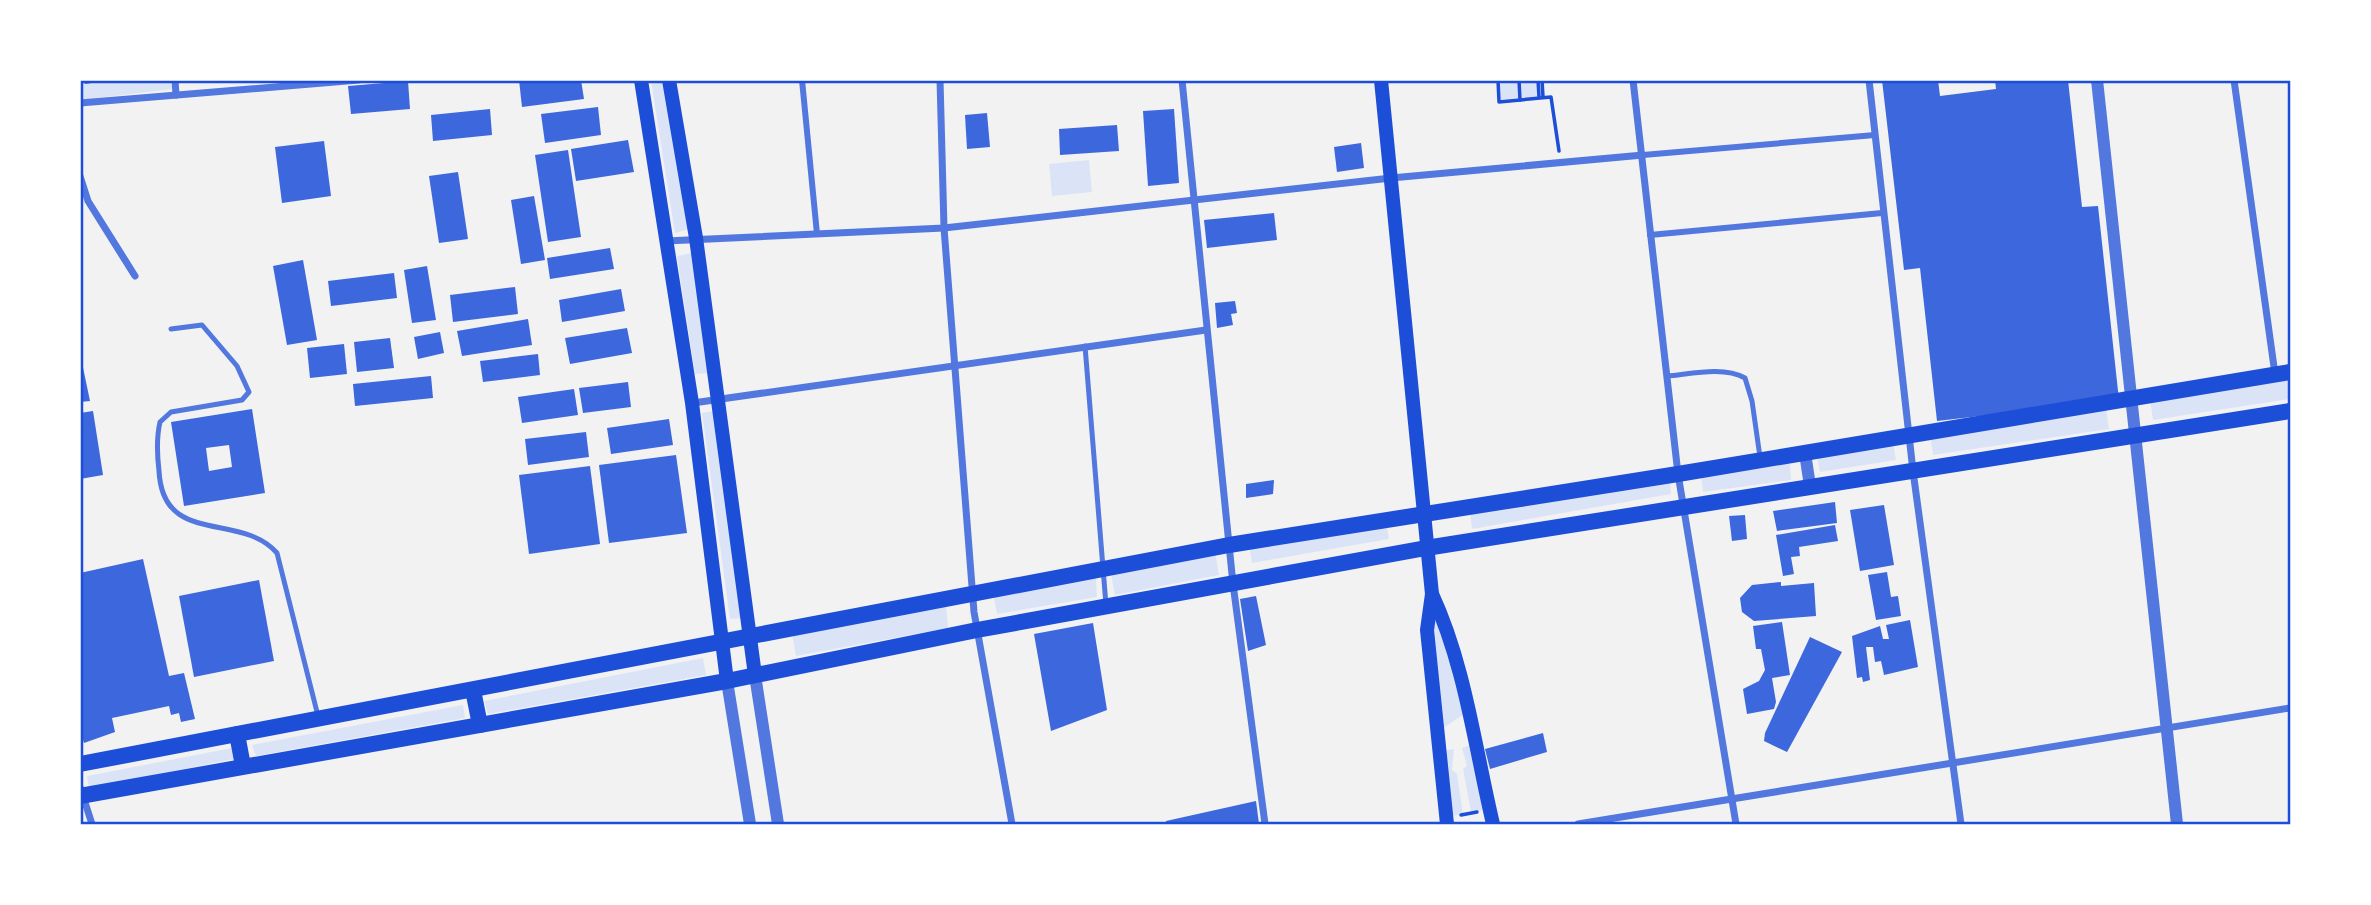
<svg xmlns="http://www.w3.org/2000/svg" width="2371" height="905" font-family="'Zilla Slab',serif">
	<rect width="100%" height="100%" fill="#f2f2f2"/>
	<g fill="#dbe4f7">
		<path d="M80 81H171L172 89 81 100Z"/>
		<path d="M651 81H665L689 229 675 233Z"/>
		<path d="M1498 81H1542L1543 98 1499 102Z"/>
		<path d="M1089 160 1092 192 1052 196 1049 164Z"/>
		<path d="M692 253 710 373 695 374 677 256Z"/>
		<path d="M2290 378V399L2153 420 2150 399Z"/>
		<path d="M2106 408 2109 429 1933 455 1930 435Z"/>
		<path d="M715 411 745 618 730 619 702 413Z"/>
		<path d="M1893 443 1896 460 1820 472 1817 455Z"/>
		<path d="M1790 463 1791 480 1703 492 1701 476Z"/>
		<path d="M1670 482 1671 494 1472 529 1470 511Z"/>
		<path d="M1386 522 1389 539 1252 563 1249 544Z"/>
		<path d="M1215 551 1219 575 1115 595 1110 570Z"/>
		<path d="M1096 577 1097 597 997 614 993 592Z"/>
		<path d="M1432 597 1467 712 1439 731Z"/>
		<path d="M946 605 948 628 796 656 792 634Z"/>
		<path d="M703 658 706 675 488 714 484 701Z"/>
		<path d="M463 705 465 718 256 756 252 745Z"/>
		<path d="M1473 744 1488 809 1471 812 1463 769 1467 766 1462 748Z"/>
		<path d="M232 748 234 759 89 788 87 776Z"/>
		<path d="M1454 749 1452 770 1457 774 1463 814 1447 817 1441 751Z"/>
	</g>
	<g fill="#3d67dc" fill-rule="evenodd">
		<path d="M519 80H581L584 99 522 107Z"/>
		<path d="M1882 80H1938L1940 96 1996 89 1995 80H2068L2082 207 2098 206 2119 400 1937 421 1920 268 1904 270Z"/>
		<path d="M408 81 410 109 351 114 348 86Z"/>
		<path d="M598 107 601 135 545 143 541 114Z"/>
		<path d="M490 109 492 135 433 141 431 115Z"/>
		<path d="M1174 109 1179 183 1148 186 1143 111Z"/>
		<path d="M987 113 990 147 967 149 965 115Z"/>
		<path d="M1117 125 1119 151 1060 155 1059 129Z"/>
		<path d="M628 140 634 172 576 181 571 149Z"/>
		<path d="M324 141 331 196 282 203 275 147Z"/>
		<path d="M1361 143 1364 168 1337 172 1334 147Z"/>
		<path d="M568 150 581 237 548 242 535 155Z"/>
		<path d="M458 172 468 239 439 243 429 176Z"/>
		<path d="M534 196 545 260 521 264 511 200Z"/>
		<path d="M1274 213 1277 240 1207 248 1204 220Z"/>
		<path d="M610 248 614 269 550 279 547 258Z"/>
		<path d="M303 260 317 340 287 345 273 266Z"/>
		<path d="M427 266 436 320 412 323 404 270Z"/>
		<path d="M394 273 397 298 331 306 328 281Z"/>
		<path d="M515 287 518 314 453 322 450 295Z"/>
		<path d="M621 289 625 311 562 322 559 300Z"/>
		<path d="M1235 301 1237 313 1231 314 1233 325 1217 328 1215 303Z"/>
		<path d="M528 319 532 345 462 356 457 331Z"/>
		<path d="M627 328 632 353 570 364 565 338Z"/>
		<path d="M440 332 444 353 418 359 414 337Z"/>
		<path d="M390 338 394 368 357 372 354 342Z"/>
		<path d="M344 344 347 374 310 378 307 348Z"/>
		<path d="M80 353 90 401 80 402Z"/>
		<path d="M538 354 540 375 483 382 480 361Z"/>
		<path d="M431 376 433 398 355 406 353 384Z"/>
		<path d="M628 382 631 407 583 413 579 388Z"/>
		<path d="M574 389 578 415 522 423 518 397Z"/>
		<path d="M252 409 265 493 184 506 171 422ZM229 445 232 467 209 471 206 448Z"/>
		<path d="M93 411 103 475 80 479V413Z"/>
		<path d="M669 419 673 445 611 454 607 428Z"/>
		<path d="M586 432 589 457 528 465 525 439Z"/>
		<path d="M676 455 687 533 609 543 599 465Z"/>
		<path d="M590 466 600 544 529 554 519 475Z"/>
		<path d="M1274 480 1273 494 1246 498V484Z"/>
		<path d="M1835 502 1837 523 1777 531 1773 511Z"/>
		<path d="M1884 505 1894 565 1860 571 1850 510Z"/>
		<path d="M1745 515 1747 539 1732 541 1729 516Z"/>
		<path d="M1835 525 1838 541 1799 547 1800 556 1791 557 1794 574 1783 576 1776 535Z"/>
		<path d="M143 559 169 676 184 673 195 719 181 722 179 713 171 715 169 706 112 718 115 732 84 743 80 730V573Z"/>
		<path d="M1887 572 1891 597 1898 596 1901 616 1876 620 1868 575Z"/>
		<path d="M259 580 274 661 194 677 179 596Z"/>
		<path d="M1781 582V586L1814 583 1816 616 1754 621 1742 612 1740 598 1752 585Z"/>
		<path d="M1256 596 1266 645 1248 651 1240 599Z"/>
		<path d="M1910 620 1918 667 1884 675 1881 661 1875 662 1873 647H1866L1870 680 1863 682 1862 677 1857 678 1852 636 1880 626 1883 639H1889L1886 625Z"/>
		<path d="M1782 622 1790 675 1772 678 1776 702 1774 709 1747 714 1743 689 1759 681 1765 670 1761 649H1756L1753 626Z"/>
		<path d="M1093 623 1107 710 1051 731 1034 634Z"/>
		<path d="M1810 637 1842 652 1787 752 1764 741 1765 733Z"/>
		<path d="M1543 733 1547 752 1490 769 1485 749Z"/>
		<path d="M1256 801 1259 824H1166V821Z"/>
	</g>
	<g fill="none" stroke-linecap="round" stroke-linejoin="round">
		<g stroke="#1d4ed8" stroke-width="3.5">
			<path d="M146 80H150"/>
			<path d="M1498 80 1499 102 1551 97 1559 151"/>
			<path d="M1519 80 1520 100"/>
			<path d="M1538 80 1539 97"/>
			<path d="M1542 80 1543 97"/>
			<path d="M86 82 100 80"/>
			<path d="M1461 815 1477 812"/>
		</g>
		<g stroke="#5277de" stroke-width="5">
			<path d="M171 329 202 325 237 366 249 392 242 400 171 412 160 422C156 439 157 454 159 471 163 547 240 511 277 553L318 716"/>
			<path d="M1085 346 1106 605"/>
			<path d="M1667 376C1691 374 1723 366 1745 378L1752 401 1760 457"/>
		</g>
		<g stroke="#5277de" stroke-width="6">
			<path d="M802 80 817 234"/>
			<path d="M1643 155 1875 135"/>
			<path d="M1650 235 1882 213"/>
		</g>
		<g stroke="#5277de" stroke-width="7">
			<path d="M175 80 176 95"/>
			<path d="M940 80 944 228 974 612 1012 824"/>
			<path d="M1182 80 1233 584 1265 824"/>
			<path d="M1633 80 1678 474 1736 824"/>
			<path d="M1869 80 1913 471 1961 824"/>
			<path d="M2234 80 2275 374"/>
			<path d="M80 103 359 80"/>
			<path d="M80 176 88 201 135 276"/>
			<path d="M666 241 944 228 1391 178 1643 155"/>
			<path d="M693 403 1206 330"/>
			<path d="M80 787 92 824"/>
			<path d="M1578 824 2290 708"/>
		</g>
		<g stroke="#5277de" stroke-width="12">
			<path d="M2097 80 2177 824"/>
			<path d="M1805 453 1810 486"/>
			<path d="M755 675 778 824"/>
			<path d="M727 681 750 824"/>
		</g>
		<g stroke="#1d4ed8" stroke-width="14">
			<path d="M641 80 692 403 727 681"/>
			<path d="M669 80 696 238 755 675"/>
			<path d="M1381 80 1432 594 1427 630 1447 824"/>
			<path d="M1432 594C1465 665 1475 748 1493 824"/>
		</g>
		<g stroke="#1d4ed8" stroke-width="16">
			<path d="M473 690 480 725"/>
			<path d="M237 734 243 766"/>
			<path d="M80 764 1229 545 1678 474 2290 372"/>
			<path d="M80 796 727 681 977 630 1426 548 2290 411"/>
		</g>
	</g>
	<rect width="2371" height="905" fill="none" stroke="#ffffff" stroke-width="164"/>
	<rect x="82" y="82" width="2207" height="741" fill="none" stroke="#1d4ed8" stroke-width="2.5"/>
</svg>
